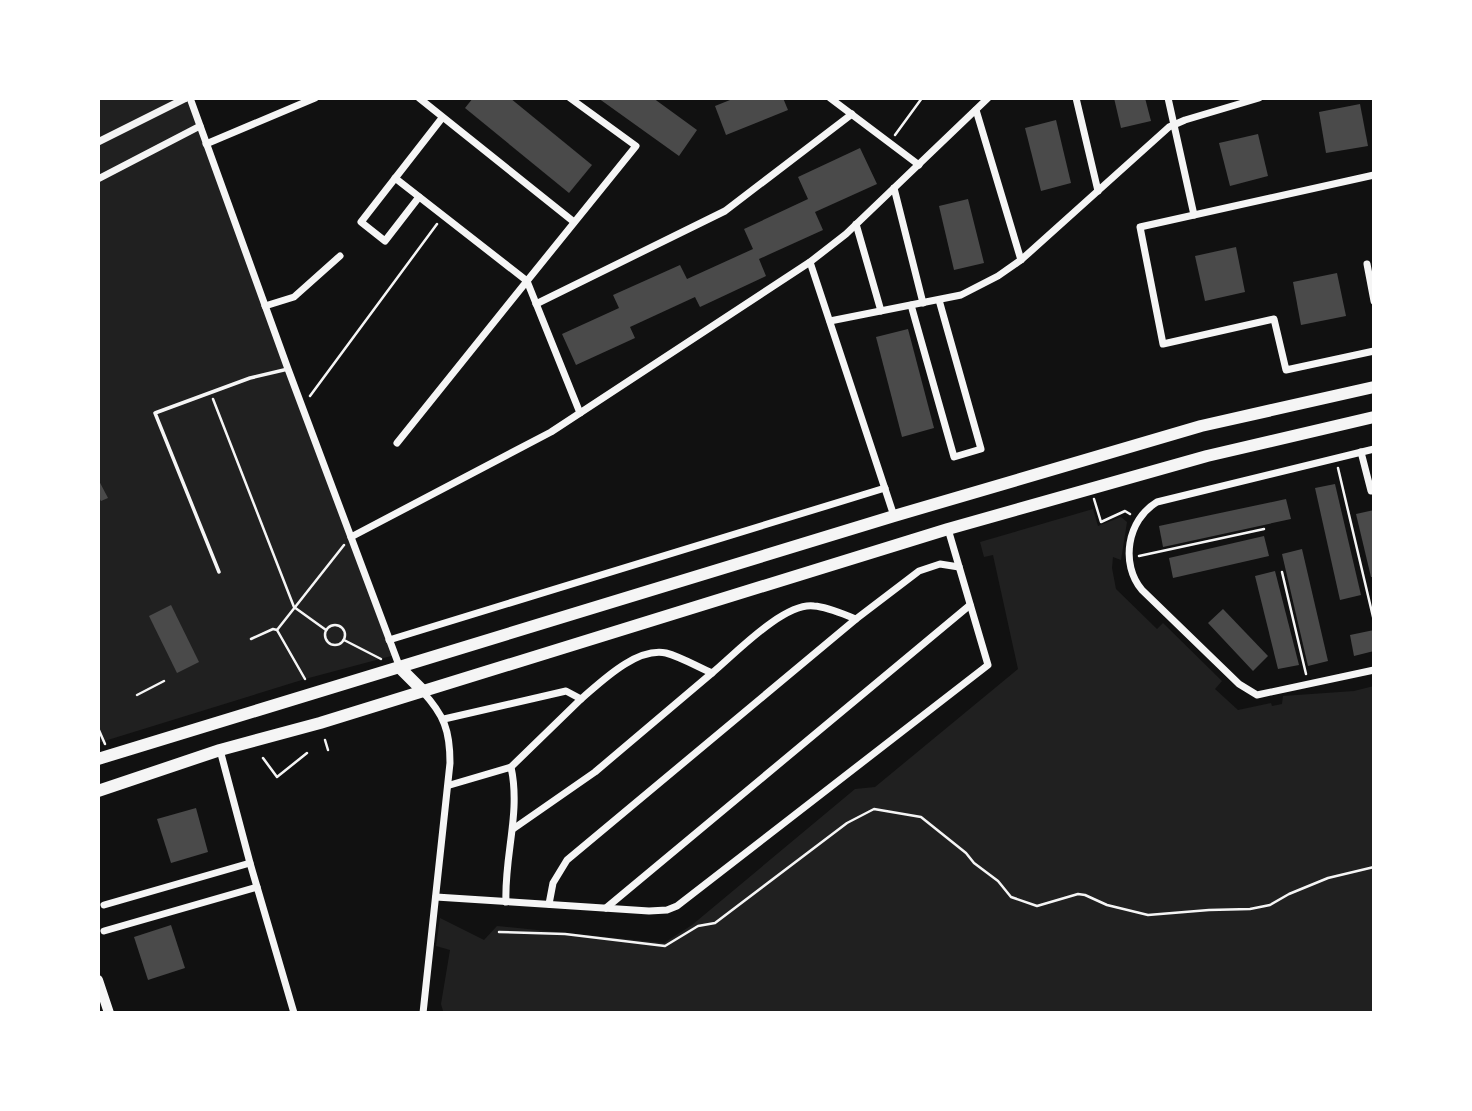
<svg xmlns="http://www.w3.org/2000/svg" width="1472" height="1111" font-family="'Source Serif 4',serif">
	<rect width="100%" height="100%" fill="#111"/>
	<g fill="#202020">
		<path d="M98 98H190L395 655 305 679 98 743Z"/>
		<path d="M1093 509 1098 526 1121 517 1127 522 1121 560 1113 557 1112 568 1116 589 1157 629 1163 623 1222 681 1215 689 1238 710 1271 703 1272 706 1282 704 1283 696 1354 691 1374 686V1013H450L443 1011 441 1004 450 950 436 946 440 918 484 940 497 926 664 943 692 925 855 789 875 787 1018 669 993 555 984 557 980 542Z"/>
	</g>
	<g fill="#4a4a4a">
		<path d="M473 98H510L592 165 569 193 465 108Z"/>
		<path d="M598 98H653L697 130 679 156Z"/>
		<path d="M735 98H783L788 110 726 135 715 106Z"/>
		<path d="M1114 98H1145L1151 121 1121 128Z"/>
		<path d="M1360 104 1368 146 1326 153 1319 112Z"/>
		<path d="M1056 120 1071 183 1041 191 1025 128Z"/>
		<path d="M1258 134 1268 176 1230 186 1219 143Z"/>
		<path d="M860 148 877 184 815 212 823 230 759 259 766 276 700 307 695 297 630 327 635 338 576 365 562 334 619 308 613 295 680 265 687 279 753 249 744 229 808 199 798 177Z"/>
		<path d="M968 199 984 263 954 270 939 206Z"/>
		<path d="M1236 247 1245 292 1205 301 1195 256Z"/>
		<path d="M1337 273 1346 316 1301 325 1293 282Z"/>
		<path d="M908 329 934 428 902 437 876 337Z"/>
		<path d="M98 479 108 498 101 501 98 496Z"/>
		<path d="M1335 484 1361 595 1340 600 1315 488Z"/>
		<path d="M1286 499 1291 519 1163 547 1159 526Z"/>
		<path d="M1374 510V577H1371L1356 514Z"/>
		<path d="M1264 536 1269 556 1173 578 1169 558Z"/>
		<path d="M1302 549 1328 661 1308 666 1282 554Z"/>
		<path d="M1275 571 1299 665 1278 669 1255 576Z"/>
		<path d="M171 605 199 662 177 673 149 616Z"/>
		<path d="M1223 609 1268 656 1253 671 1208 623Z"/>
		<path d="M1374 630V651L1354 656 1350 635Z"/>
		<path d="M196 808 208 852 171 863 157 819Z"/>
		<path d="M171 925 185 968 148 980 134 937Z"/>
	</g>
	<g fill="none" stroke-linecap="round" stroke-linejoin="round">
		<g stroke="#f5f5f5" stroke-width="2.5">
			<path d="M895 135 922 98"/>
			<path d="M310 396 437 224"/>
			<path d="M213 399 294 607 326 630"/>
			<path d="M1338 468 1374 621"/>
			<path d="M1094 499 1101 522 1125 511 1130 514"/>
			<path d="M1139 556 1264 529"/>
			<path d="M1282 572 1306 674"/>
			<circle cx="335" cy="635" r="10"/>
			<path d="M277 630 305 679"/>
			<path d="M251 639 273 629 277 630 344 545"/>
			<path d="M344 640 381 659"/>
			<path d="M137 695 164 681"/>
			<path d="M98 728 105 744"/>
			<path d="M325 740 328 750"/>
			<path d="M263 758 277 777 307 753"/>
			<path d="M499 932 565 934 665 946 698 926 715 923 847 823 874 809 921 817 966 853 974 863 998 881 1011 897 1037 906 1078 894 1085 895 1107 905 1148 915 1209 910 1250 909 1270 905 1289 894 1328 878 1374 867"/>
		</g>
		<path stroke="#f5f5f5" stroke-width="3.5" d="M219 572 155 413 250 378 288 369"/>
		<g stroke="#f5f5f5" stroke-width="7">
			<path d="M190 98 288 369 400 668"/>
			<path d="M419 98 574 222"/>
			<path d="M570 98 636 146 527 281 580 413"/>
			<path d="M830 98 919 165"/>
			<path d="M1076 98 1098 191"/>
			<path d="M1168 98 1194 215"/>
			<path d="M976 110 1021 260"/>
			<path d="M98 142 186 98"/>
			<path d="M206 144 315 98"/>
			<path d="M1374 175 1140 227 1163 344 1274 319 1286 370 1374 351"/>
			<path d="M395 178 527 281 397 443"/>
			<path d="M98 179 200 126"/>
			<path d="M894 188 923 303"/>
			<path d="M419 197 385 241 361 222 442 118"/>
			<path d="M856 224 881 311"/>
			<path d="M810 262 894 516"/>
			<path d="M1367 264 1374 301"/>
			<path d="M536 304 725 211 852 114"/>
			<path d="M911 305 954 457 981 449 939 300"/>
			<path d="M265 306 294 297 340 256"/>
			<path d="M830 321 961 295 998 276 1021 260 1169 127 1185 120 1259 98"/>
			<path d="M1374 449 1157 502C1127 520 1120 564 1142 590L1239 684 1257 695 1374 670"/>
			<path d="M1361 452 1371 491"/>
			<path d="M351 537 551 432 810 262 846 234 988 98"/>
			<path d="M389 640 885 488"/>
			<path d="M422 691C444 715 450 730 450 763L423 1013"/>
			<path d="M444 719 566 691 581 699C601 682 636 647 666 653 681 657 698 667 712 673 735 654 784 602 814 606 828 607 843 614 856 619"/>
			<path d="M220 750 250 863 294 1013"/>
			<path d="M511 767 581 699"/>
			<path d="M450 785 511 767C521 813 504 856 506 902"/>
			<path d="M513 829 595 772 712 673"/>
			<path d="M436 897 649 911 667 910 677 906 988 665 948 529"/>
			<path d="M549 904 553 883 567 860 856 619 919 571 940 564 959 567"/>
			<path d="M104 905 250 863"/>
			<path d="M606 908 970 605"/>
			<path d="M104 931 257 887"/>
		</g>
		<path stroke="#f5f5f5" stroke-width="10" d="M98 980 109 1013"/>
		<g stroke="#f5f5f5" stroke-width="12">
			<path d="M400 668 422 690"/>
			<path d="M98 759 894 516 1201 426 1374 387"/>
			<path d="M98 791 220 750 320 723 948 529 1207 456 1374 417"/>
		</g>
	</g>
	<rect width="1472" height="1111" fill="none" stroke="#ffffff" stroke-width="200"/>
</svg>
